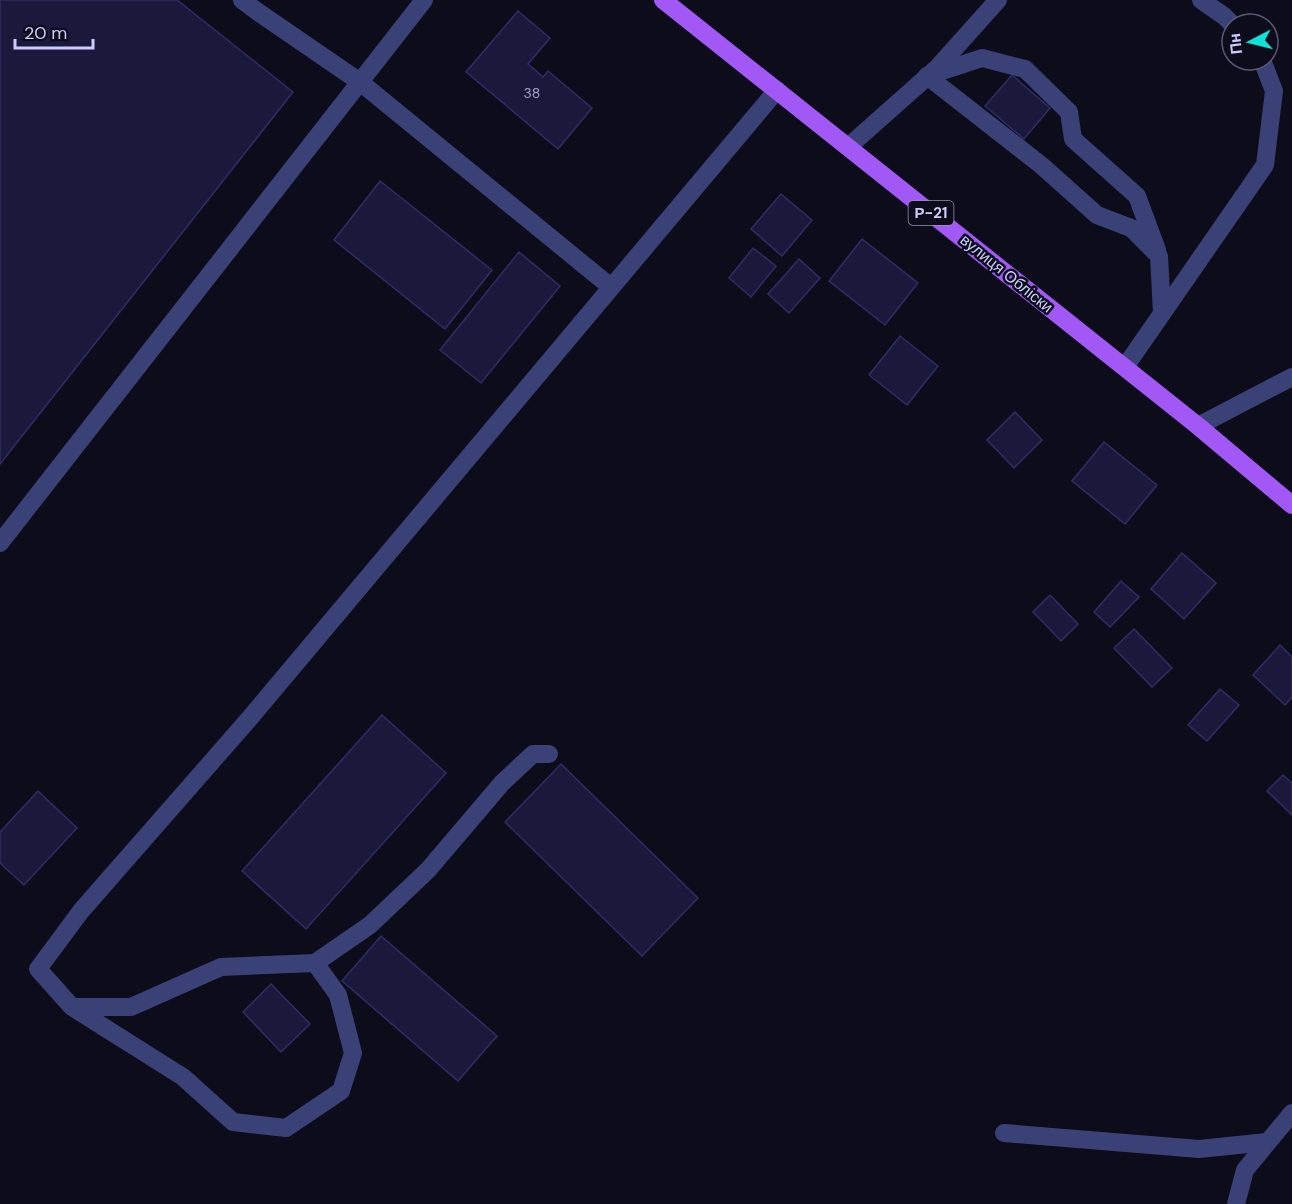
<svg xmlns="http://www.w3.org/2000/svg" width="1292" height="1204" font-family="'DM Sans',sans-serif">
	<rect width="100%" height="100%" fill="#0c0c1b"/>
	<g fill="#1b193b" stroke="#2f2d65" stroke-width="1.5">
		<path d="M0 0H177L293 92 0 464Z"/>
		<path d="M518 11 550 38 528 64 543 77 548 71 592 108 558 149 466 72Z"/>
		<path d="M1012 75 1050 108 1024 139 985 106Z"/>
		<path d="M380 181 492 270 445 329 334 240Z"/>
		<path d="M781 194 812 220 782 256 751 229Z"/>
		<path d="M862 239 918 283 885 325 829 281Z"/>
		<path d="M753 248 776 266 751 297 729 278Z"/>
		<path d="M519 252 560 286 481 383 440 350Z"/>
		<path d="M799 259 820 278 789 313 768 294Z"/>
		<path d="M900 336 938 366 907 405 869 375Z"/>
		<path d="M1015 412 1042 440 1014 468 987 440Z"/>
		<path d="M1104 442 1157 485 1125 524 1072 481Z"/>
		<path d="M1182 553 1216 583 1184 619 1151 589Z"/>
		<path d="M1121 581 1139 597 1110 627 1094 612Z"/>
		<path d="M1050 595 1078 624 1061 641 1033 612Z"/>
		<path d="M1134 629 1172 668 1152 687 1114 648Z"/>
		<path d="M1280 645 1292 657V697L1285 705 1253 675Z"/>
		<path d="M1220 689 1239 705 1207 741 1188 725Z"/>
		<path d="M382 715 446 773 306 929 242 871Z"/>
		<path d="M561 764 698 898 642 956 505 822Z"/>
		<path d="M1283 775 1292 783V815L1267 791Z"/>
		<path d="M38 791 77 828 24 885 0 863V832Z"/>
		<path d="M381 936 497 1036 458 1081 342 981Z"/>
		<path d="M271 984 310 1024 281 1052 243 1012Z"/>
	</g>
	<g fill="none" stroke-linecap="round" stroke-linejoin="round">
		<g stroke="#3a4177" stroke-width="18">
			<path d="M242 0 258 12 360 82 611 287"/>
			<path d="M1201 0 1224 16 1232 24"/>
			<path d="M927 76 1041 165 1097 215 1131 228 1159 256 1162 312"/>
			<path d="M927 76 982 58 1025 69 1069 112 1073 139 1137 196 1157 250"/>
			<path d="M848 147 937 68 998 0"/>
			<path d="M1125 367 1265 165 1274 91 1262 60"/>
			<path d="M1198 426 1292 377"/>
			<path d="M0 543 424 0"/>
			<path d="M315 963 370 925 428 870 502 783 533 754H549"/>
			<path d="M72 1007H131L221 967 315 963 338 995 353 1053 341 1091 286 1128 233 1122 183 1077 72 1007 38 969 81 911 249 719 777 90"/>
			<path d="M1004 1133 1199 1149 1267 1142"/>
			<path d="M1236 1204 1245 1170 1292 1113"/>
		</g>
		<path stroke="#a158f4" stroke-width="18" d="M663 0 1198 426 1292 505"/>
	</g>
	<g text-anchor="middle" stroke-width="5" stroke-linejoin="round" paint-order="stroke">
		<g font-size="14" fill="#9e9fcb">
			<text x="532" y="98">38</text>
		</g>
		<rect fill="#0c0c1b" stroke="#9192b8" stroke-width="1.5" x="908.5" y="201" width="45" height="24" rx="4.5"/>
		<g font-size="15" font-weight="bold" fill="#caccfb">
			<text x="931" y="218">Р-21</text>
		</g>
		<g font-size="16" fill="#caccfb" stroke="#0c0c1b">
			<text transform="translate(1007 273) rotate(39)" y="6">вулиця Обліски</text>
		</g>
	</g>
	<g transform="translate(1250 42) rotate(263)"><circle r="28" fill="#0c0c1b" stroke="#585975" stroke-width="1.5"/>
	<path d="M0-4.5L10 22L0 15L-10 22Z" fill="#0fe2d6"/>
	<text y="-9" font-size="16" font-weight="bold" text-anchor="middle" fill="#caccfb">Пн</text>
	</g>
	<path d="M15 39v9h78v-9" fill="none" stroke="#caccfb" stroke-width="3"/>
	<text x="24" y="39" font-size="18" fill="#caccfb" stroke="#0c0c1b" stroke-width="4.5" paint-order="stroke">20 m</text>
</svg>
